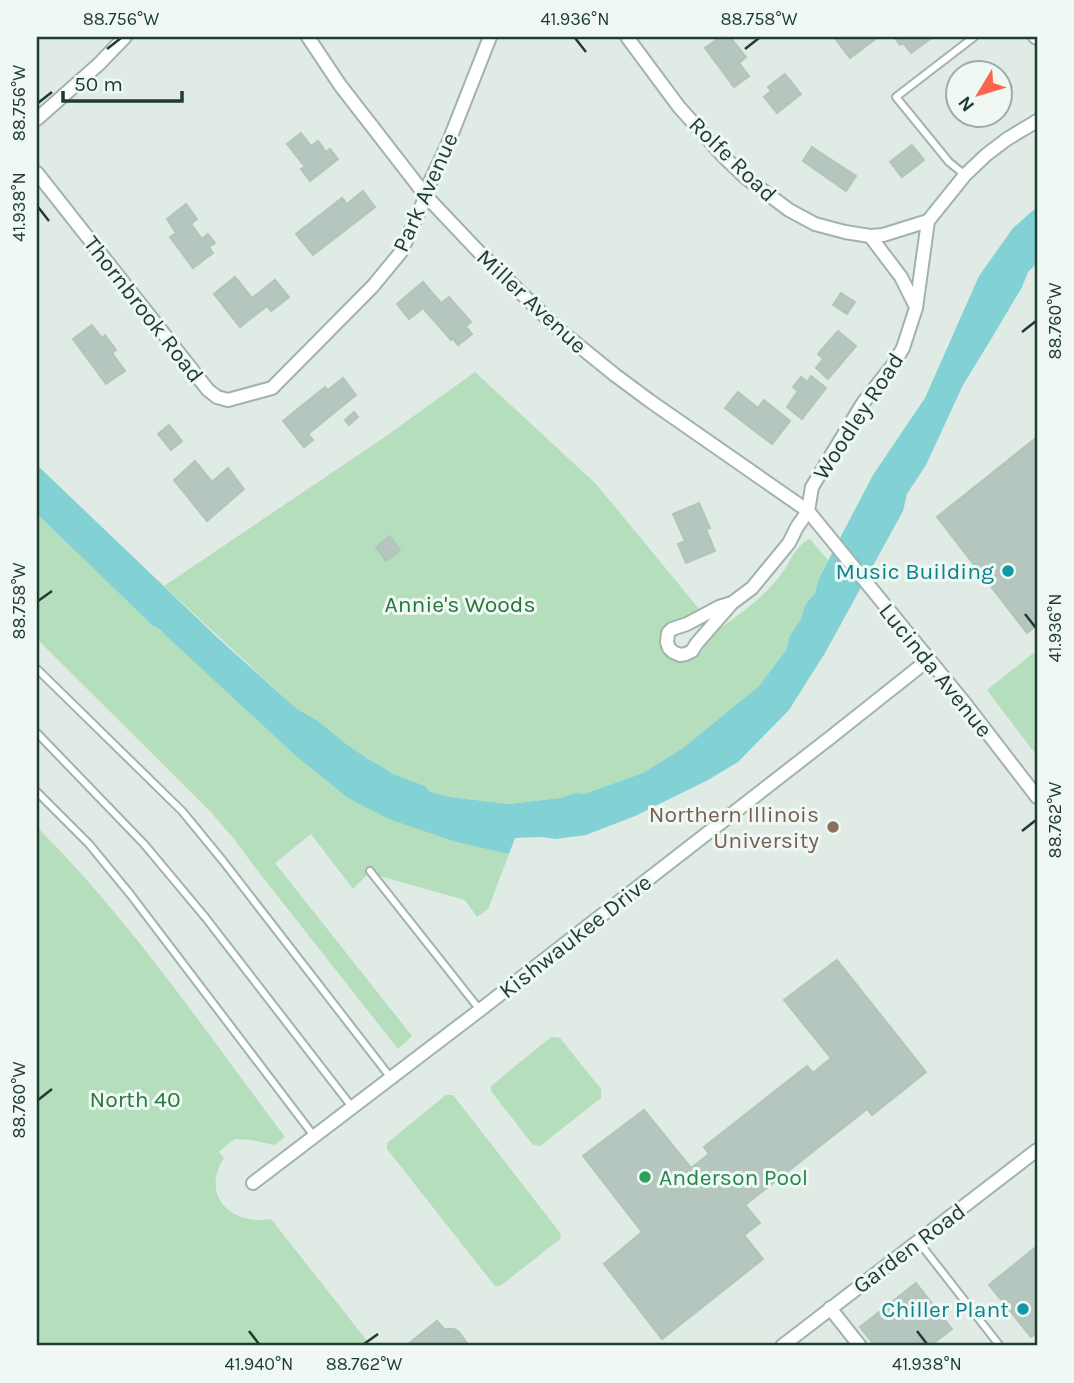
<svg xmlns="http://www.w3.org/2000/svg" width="1074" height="1383" font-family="Karla,sans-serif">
	<rect width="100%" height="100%" fill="#dfebe4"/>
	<g fill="#b5debc">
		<path d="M475 372 596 484 700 610C697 613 694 615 691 617 681 621 675 616 666 625 645 646 678 675 699 655 705 650 704 642 709 637 735 617 764 599 783 572 791 560 796 545 810 539L828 560 819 578 815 593 805 605 801 619 790 635 786 650 759 686 683 748 643 773 584 794 576 793 560 798 509 804 450 797 430 792 425 786 393 774 381 766 368 759 345 743 318 721 297 709 164 586 382 439Z"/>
		<path d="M37 514 152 625 456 842 509 854 488 909 477 917 465 900 369 873 353 889 311 834 275 863 412 1036 398 1049 254 866 235 840 210 811 37 639Z"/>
		<path d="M1037 650V756L987 690Z"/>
		<path d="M37 827C131 921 206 1032 285 1137L275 1145 251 1140 236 1139 231 1141 219 1152 224 1158C200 1195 231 1226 271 1219L371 1346H37Z"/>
		<path d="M551 1037 560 1038 601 1089V1098L540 1146 533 1145 491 1091V1086Z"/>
		<path d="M446 1095H453L561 1234 560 1239 500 1286H495L387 1149V1143Z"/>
	</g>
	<path fill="#82d1d5" d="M1037 207V263L1028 272 1022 287 993 336 963 385 926 465 907 494 903 511 825 653 789 710 738 762 708 780 635 816 586 835 556 839 540 837 515 838 509 854 456 842 389 819 348 798 296 756 160 630 152 625 37 514V465L219 639 297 709 318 721 345 743 368 759 381 766 393 774 425 786 430 792 450 797 509 804 560 798 576 793 584 794 643 773 683 748 759 686 786 650 790 635 801 619 805 605 815 593 819 578 873 475 925 398 979 276 1013 228Z"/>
	<g fill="#b4c6bd" stroke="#b1c5bb" stroke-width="2">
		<path d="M720 37H730L746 57 739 63 749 76 734 87 705 48Z"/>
		<path d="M834 37H878L850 58Z"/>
		<path d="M894 37H933L911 53 903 43 900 45Z"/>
		<path d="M996 67 1012 87 1000 97V74H988Z"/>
		<path d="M785 74 801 94 777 113 764 97 771 91 768 87Z"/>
		<path d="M301 133 311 146 318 141 326 152 330 149 338 159 310 181 301 169 305 167 287 144Z"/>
		<path d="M912 145 924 160 902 177 890 162Z"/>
		<path d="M812 147 856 176 846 191 803 161Z"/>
		<path d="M363 191 375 207 313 255 296 234 342 198 347 204Z"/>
		<path d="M186 204 197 219 191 224 202 239 208 234 215 243 209 247 213 253 193 268 170 237 176 233 167 219Z"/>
		<path d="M235 277 252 298 275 280 289 297 271 311 267 306 240 327 214 294Z"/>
		<path d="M423 282 441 303 449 297 471 322 451 340 423 308 409 319 397 304Z"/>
		<path d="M841 293 855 302 847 314 833 305Z"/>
		<path d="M92 325 102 338 105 335 116 350 112 353 125 371 106 384 73 339Z"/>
		<path d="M467 328 472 334 458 345 453 339Z"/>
		<path d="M838 331 856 346 828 379 816 368 823 359 818 354Z"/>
		<path d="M811 376 826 388 802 419 787 407 798 391 793 387 801 377 807 382Z"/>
		<path d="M343 378 356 395 308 434 313 440 304 447 283 421 325 387 328 390Z"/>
		<path d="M738 392 758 408 764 400 790 421 772 444 725 408Z"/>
		<path d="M354 412 358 417 349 425 345 420Z"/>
		<path d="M169 425 182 441 171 450 158 434Z"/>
		<path d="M1037 437V625L1027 633 937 517Z"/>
		<path d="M195 461 212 482 228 468 244 489 207 521 174 480Z"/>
		<path d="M699 503 710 528 706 529 715 551 686 563 678 544 685 541 673 514Z"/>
		<path d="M390 536 400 550 386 561 376 547Z"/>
		<path d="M837 960 926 1072 872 1115 867 1109 745 1205 760 1223 744 1235 763 1259 662 1339 604 1264 642 1232 583 1156 644 1110 691 1168 709 1154 704 1147 807 1066 813 1073 831 1058 784 1000Z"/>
		<path d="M1037 1246V1333L1031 1337 989 1285Z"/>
		<path d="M916 1283 952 1329 930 1346H875L860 1327Z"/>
		<path d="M437 1321 444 1329H454L459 1332 469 1346H410L408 1344Z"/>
	</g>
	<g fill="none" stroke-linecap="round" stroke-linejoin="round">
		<g stroke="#a2b3ab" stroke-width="10">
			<g id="service">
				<path d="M965 175 949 162 896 97 974 37"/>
				<path d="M37 669 182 811 223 861 391 1078"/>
				<path d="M37 733 144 844 205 917 352 1107"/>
				<path d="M37 792 89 844 130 894 314 1136"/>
				<path d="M370 871 480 1010"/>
				<path d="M918 1241 1000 1346"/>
			</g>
		</g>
		<g stroke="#a2b3ab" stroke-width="16">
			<g id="minor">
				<path d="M308 37 340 85 426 196 479 252 557 328 615 375 650 401 808 511 963 701 1037 797"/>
				<path d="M627 37 679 107 724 157 745 177 789 210 815 224 845 232 870 236 883 235 928 221"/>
				<path d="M1035 37 1037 38"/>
				<path d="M37 119 99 64 125 37"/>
				<path d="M37 173 208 390 217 397 228 400 272 388 373 286 401 252 426 196 431 180 447 146 490 37"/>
				<path d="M870 236 901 277 916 307"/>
				<path d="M732 603 719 607 687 624 672 629 668 633 667 642 669 648 673 652 680 655 686 654 692 651 697 643 732 603 752 588 789 543 797 527 808 511 812 487 863 403 893 365 903 348 916 308 928 221 965 175 986 155 1007 139 1037 121"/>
				<path d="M253 1183 480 1010 831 737 928 660"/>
				<path d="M830 1308 860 1346"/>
				<path d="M782 1346 1037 1150"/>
			</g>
		</g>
		<use href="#service" stroke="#fff" stroke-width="6"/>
		<use href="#minor" stroke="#fff" stroke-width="12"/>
	</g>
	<path fill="none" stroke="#1f3c31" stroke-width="2.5" d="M575 38 586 52M107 49 121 38M745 49 759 38M38 103 52 92M38 207 49 221M1022 332 1036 321M38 601 52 591M1025 614 1036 628M1022 831 1036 820M38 1100 52 1089M249 1331 259 1344M917 1331 927 1344M364 1344 378 1334"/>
	<g fill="#0f9aa8" stroke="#eff8f3" stroke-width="2.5">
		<circle cx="1008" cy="571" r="7"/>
		<circle cx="1023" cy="1309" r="7"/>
	</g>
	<circle fill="#8d6e63" stroke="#eff8f3" stroke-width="2.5" cx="833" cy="827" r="7"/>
	<circle fill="#2e9e5b" stroke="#eff8f3" stroke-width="2.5" cx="645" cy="1177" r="7"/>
	<g text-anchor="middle" stroke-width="6" stroke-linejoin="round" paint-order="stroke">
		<g font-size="23" fill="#1f3c31" stroke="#eff8f3">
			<text transform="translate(733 159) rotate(44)" y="8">Rolfe Road</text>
			<text transform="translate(425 192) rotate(-66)" y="8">Park Avenue</text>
			<text transform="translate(532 301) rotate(43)" y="8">Miller Avenue</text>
			<text transform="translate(144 309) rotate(52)" y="8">Thornbrook Road</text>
			<text transform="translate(858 416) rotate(-57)" y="8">Woodley Road</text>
			<text transform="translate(936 670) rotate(51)" y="8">Lucinda Avenue</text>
			<text transform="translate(575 936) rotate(-38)" y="8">Kishwaukee Drive</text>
			<text transform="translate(909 1248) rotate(-37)" y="8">Garden Road</text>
		</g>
		<g font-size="23" fill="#0d838f" stroke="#eff8f3" text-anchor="end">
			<text x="994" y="579">Music Building</text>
			<text x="1009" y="1317">Chiller Plant</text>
		</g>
		<g font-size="23" fill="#26763d" stroke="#eff8f3">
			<text x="460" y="612">Annie's Woods</text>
			<text x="135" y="1107">North 40</text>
		</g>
		<g font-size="23" fill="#785e54" stroke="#eff8f3" text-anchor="end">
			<text x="819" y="822">Northern Illinois<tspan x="819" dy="26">University</tspan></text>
		</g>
		<g font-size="23" fill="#27864d" stroke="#eff8f3" text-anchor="start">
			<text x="659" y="1185">Anderson Pool</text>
		</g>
	</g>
	<rect width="1074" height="1383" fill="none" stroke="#eff8f3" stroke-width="77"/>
	<g transform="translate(979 94) rotate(232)"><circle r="33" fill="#eff8f3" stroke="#9cada5" stroke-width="2"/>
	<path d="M0-5L12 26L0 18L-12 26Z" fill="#fc654c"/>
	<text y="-10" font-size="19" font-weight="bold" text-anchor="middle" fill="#1f3c31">N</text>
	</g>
	<path d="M63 91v10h119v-10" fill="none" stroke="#1f3c31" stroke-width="3.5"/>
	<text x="74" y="91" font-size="21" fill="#1f3c31" stroke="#eff8f3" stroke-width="5" paint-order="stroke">50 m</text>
	<rect x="38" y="38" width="998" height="1306" fill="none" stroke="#1f3c31" stroke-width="2.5"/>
	<g font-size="18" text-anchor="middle" fill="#1f3c31">
		<text x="121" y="25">88.756°W</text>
		<text x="575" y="25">41.936°N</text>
		<text x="759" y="25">88.758°W</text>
		<text transform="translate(19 103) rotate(-90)" y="6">88.756°W</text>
		<text transform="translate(19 207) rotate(-90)" y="6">41.938°N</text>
		<text transform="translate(1055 321) rotate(-90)" y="6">88.760°W</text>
		<text transform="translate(19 601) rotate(-90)" y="6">88.758°W</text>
		<text transform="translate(1055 628) rotate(-90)" y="6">41.936°N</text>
		<text transform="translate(1055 820) rotate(-90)" y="6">88.762°W</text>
		<text transform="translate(19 1100) rotate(-90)" y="6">88.760°W</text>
		<text x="259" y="1370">41.940°N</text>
		<text x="364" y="1370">88.762°W</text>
		<text x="927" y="1370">41.938°N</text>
	</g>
</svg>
